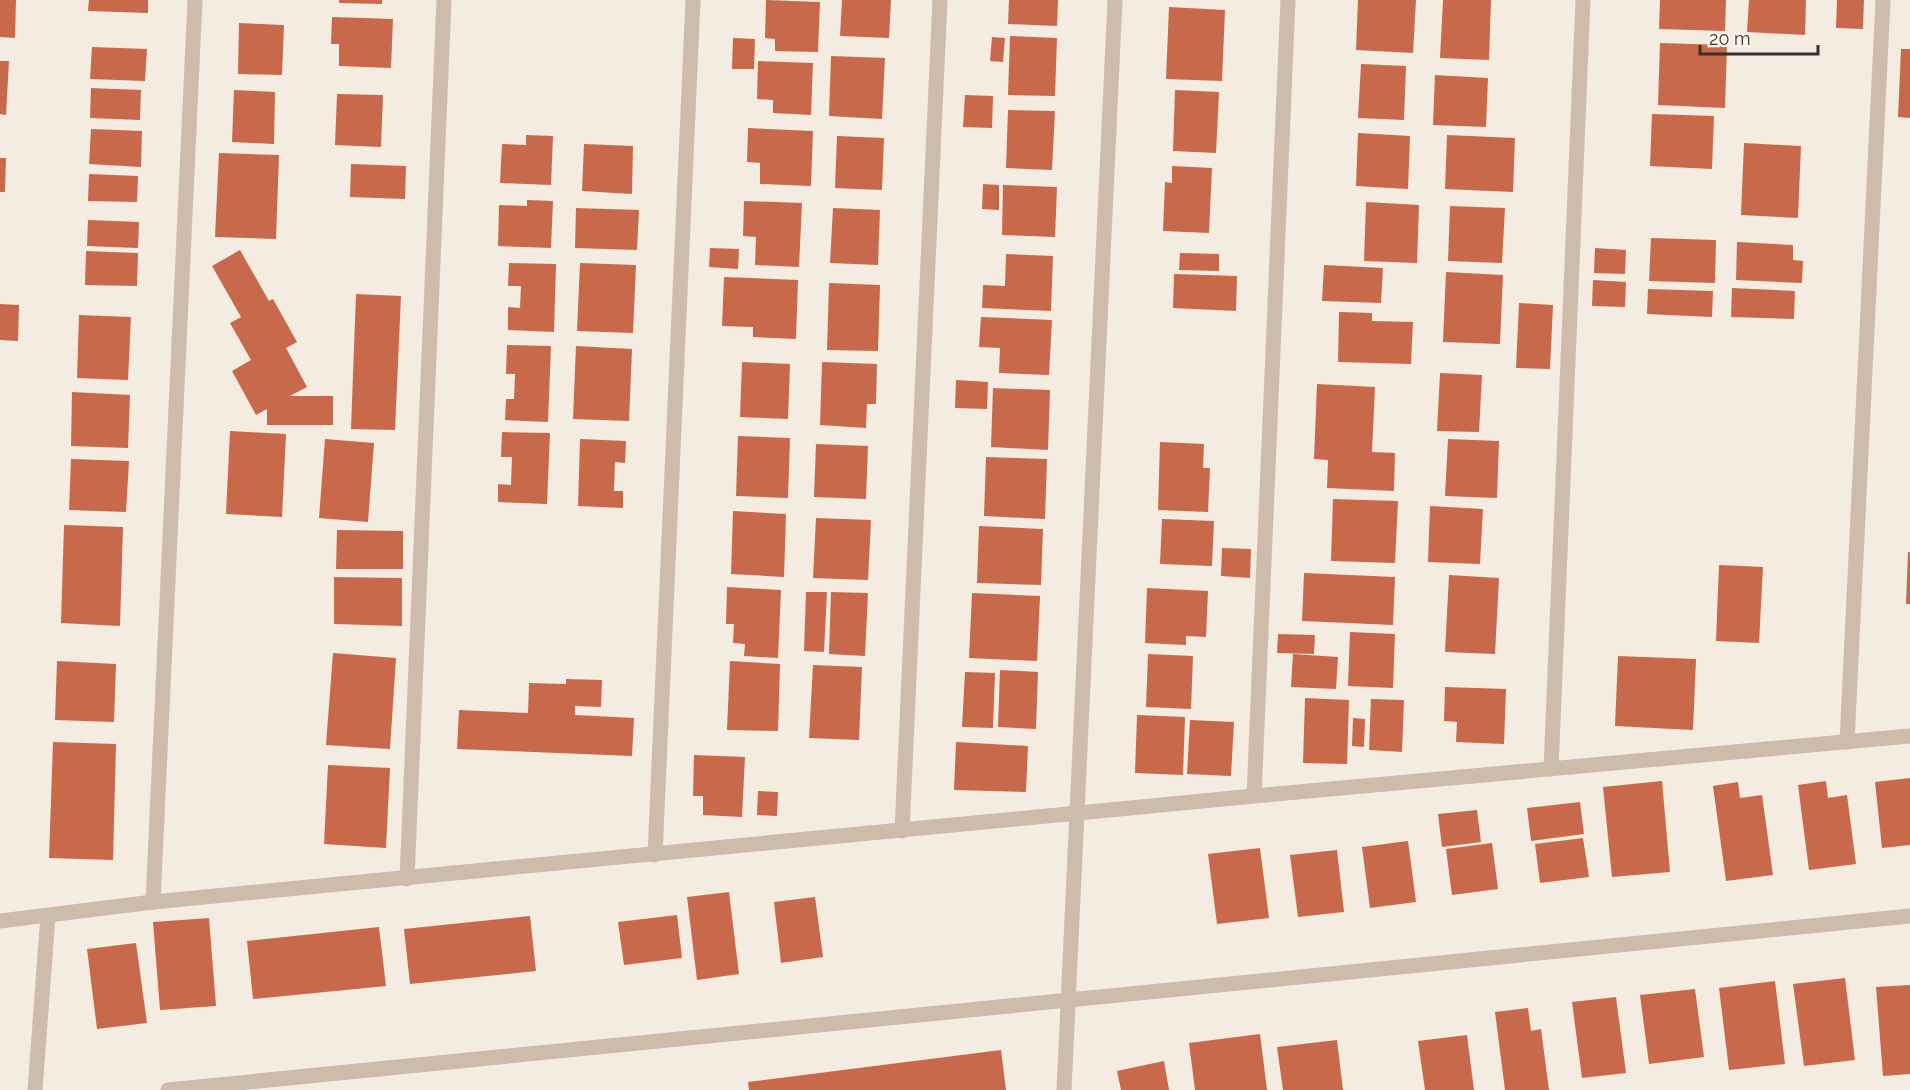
<svg xmlns="http://www.w3.org/2000/svg" width="1910" height="1090" font-family="Raleway,sans-serif">
	<rect width="100%" height="100%" fill="#f4ebe1"/>
	<g fill="#c8694b">
		<path d="M0 0H16L15 38 0 37Z"/>
		<path d="M89 0H148V13L88 11Z"/>
		<path d="M339 0H382V4L339 3Z"/>
		<path d="M766 0 820 2 818 52 775 51V39L765 38Z"/>
		<path d="M842 0H891L889 38 840 36Z"/>
		<path d="M1009 0H1058L1057 26 1008 24Z"/>
		<path d="M1358 0H1416L1413 53 1356 50Z"/>
		<path d="M1443 0H1491L1489 60 1440 58Z"/>
		<path d="M1660 0H1726L1725 31 1659 29Z"/>
		<path d="M1749 0H1806L1805 35 1747 32Z"/>
		<path d="M1837 0H1864L1863 29 1836 28Z"/>
		<path d="M1169 7 1225 10 1222 81 1166 79Z"/>
		<path d="M332 17 393 19 391 68 339 66V44H331Z"/>
		<path d="M239 23 284 25 282 75 238 74Z"/>
		<path d="M1010 36 1057 38 1055 96 1008 95Z"/>
		<path d="M992 37 1005 38 1003 62 990 61Z"/>
		<path d="M733 38 755 39 754 69H732Z"/>
		<path d="M1660 43 1727 45 1725 108 1658 105Z"/>
		<path d="M92 47 147 49 145 81 90 79Z"/>
		<path d="M1901 49H1910V118L1898 117Z"/>
		<path d="M831 56 885 58 882 119 829 116Z"/>
		<path d="M0 61H9L6 115 0 114Z"/>
		<path d="M758 61 813 63 811 115 773 113V100L757 99Z"/>
		<path d="M1361 64 1406 66 1404 120 1358 118Z"/>
		<path d="M1435 75 1488 78 1486 127 1433 125Z"/>
		<path d="M91 88 141 90 140 120 90 118Z"/>
		<path d="M234 90 275 92 274 144 232 142Z"/>
		<path d="M1175 90 1219 92 1216 153 1173 151Z"/>
		<path d="M337 94 383 95 381 147 335 145Z"/>
		<path d="M965 95 993 96 992 128 963 127Z"/>
		<path d="M1008 110 1055 111 1052 170 1006 168Z"/>
		<path d="M1652 114 1714 116 1712 169 1650 166Z"/>
		<path d="M748 128 813 131 811 186 760 184V163L747 162Z"/>
		<path d="M91 129 142 131 141 167 89 164Z"/>
		<path d="M1358 133 1410 136 1408 189 1356 186Z"/>
		<path d="M526 135 553 136 551 185 500 183 502 144 526 145Z"/>
		<path d="M1447 135 1515 138 1513 192 1445 189Z"/>
		<path d="M837 136 884 138 882 190 835 188Z"/>
		<path d="M1744 143 1801 146 1798 218 1741 215Z"/>
		<path d="M584 144 633 146 632 194 582 191Z"/>
		<path d="M219 153 279 155 276 239 215 237Z"/>
		<path d="M0 158H6L5 192H0Z"/>
		<path d="M351 164 406 166 405 199 350 197Z"/>
		<path d="M1172 166 1212 168 1209 233 1163 231 1165 182 1172 183Z"/>
		<path d="M89 174 138 176 137 202 88 201Z"/>
		<path d="M983 184 999 185V210L982 209Z"/>
		<path d="M1003 185 1057 187 1055 237 1002 235Z"/>
		<path d="M527 200 553 201 551 248 498 246 499 205 527 206Z"/>
		<path d="M744 201 802 203 799 267 755 265 756 237 743 236Z"/>
		<path d="M1366 202 1419 205 1417 263 1364 261Z"/>
		<path d="M1450 206 1505 208 1502 263 1448 261Z"/>
		<path d="M576 208 639 210 637 250 575 248Z"/>
		<path d="M833 208 880 210 878 265 830 263Z"/>
		<path d="M88 220 139 222 138 248 87 246Z"/>
		<path d="M1651 238 1716 240 1715 283 1649 281Z"/>
		<path d="M1737 242 1793 245V260L1803 261 1802 283 1736 280Z"/>
		<path d="M710 248 739 249 738 269 709 267Z"/>
		<path d="M1595 248 1626 250 1625 274 1594 273Z"/>
		<path d="M240 250 269 301 273 299 297 342 286 348 307 387 290 396H333V425H267V409L256 415 232 371 251 360 230 323 241 317 212 266Z"/>
		<path d="M86 251 138 253 137 286 85 285Z"/>
		<path d="M1180 253 1219 254V271L1179 270Z"/>
		<path d="M1006 254 1053 256 1051 311 982 308 983 285 1005 286Z"/>
		<path d="M509 263 556 264 554 332 508 330V307L520 308 521 286H508Z"/>
		<path d="M580 263 636 265 633 333 577 331Z"/>
		<path d="M1324 265 1383 268 1381 303 1322 301Z"/>
		<path d="M1446 272 1503 275 1500 344 1443 342Z"/>
		<path d="M1174 274 1237 276 1236 311 1173 308Z"/>
		<path d="M724 277 798 280 796 339 753 337V327L722 326Z"/>
		<path d="M1593 280 1626 282 1625 307 1592 306Z"/>
		<path d="M829 283 880 285 878 351 827 350Z"/>
		<path d="M1732 288 1795 291 1794 319 1731 317Z"/>
		<path d="M1648 289 1713 291 1712 317 1647 314Z"/>
		<path d="M356 294 401 296 395 430 351 429Z"/>
		<path d="M1519 303 1553 305 1550 369 1516 368Z"/>
		<path d="M0 304 19 305 18 341 0 340Z"/>
		<path d="M1339 312 1372 313V321L1413 322 1411 364 1338 362Z"/>
		<path d="M79 315 131 317 128 380 77 378Z"/>
		<path d="M981 317 1052 320 1049 375 999 373 1000 348 979 347Z"/>
		<path d="M507 345 551 346 548 422 505 420 506 399H514L515 374H506Z"/>
		<path d="M576 346 632 349 629 421 573 419Z"/>
		<path d="M742 362 790 364 788 419 740 417Z"/>
		<path d="M822 362 877 364 876 404H867L866 428 820 425Z"/>
		<path d="M1440 373 1482 375 1479 432 1437 431Z"/>
		<path d="M956 380 988 382 987 409 955 408Z"/>
		<path d="M1317 384 1375 387 1372 452 1395 453 1394 491 1327 488 1328 460 1314 459Z"/>
		<path d="M993 388 1050 390 1048 450 991 447Z"/>
		<path d="M72 392 130 395 128 448 71 446Z"/>
		<path d="M230 431 286 434 282 517 226 514Z"/>
		<path d="M502 432 550 433 547 504 498 502V484L511 485 512 457H501Z"/>
		<path d="M738 436 790 438 788 498 736 496Z"/>
		<path d="M325 439 374 443 368 522 319 518Z"/>
		<path d="M580 439 626 441 625 463 615 462 614 491H623V508L578 506Z"/>
		<path d="M1448 439 1499 441 1497 498 1445 496Z"/>
		<path d="M1160 442 1204 444 1203 468H1210L1208 512 1158 510Z"/>
		<path d="M816 444 868 446 866 499 814 497Z"/>
		<path d="M986 457 1047 459 1045 519 984 516Z"/>
		<path d="M71 459 129 461 126 512 69 510Z"/>
		<path d="M1333 499 1398 501 1395 563 1331 561Z"/>
		<path d="M1430 506 1483 509 1480 564 1428 562Z"/>
		<path d="M733 511 786 514 784 577 731 574Z"/>
		<path d="M816 518 871 520 868 580 813 578Z"/>
		<path d="M1162 519 1214 521 1212 566 1160 564Z"/>
		<path d="M64 525 123 527 120 626 61 623Z"/>
		<path d="M979 526 1043 529 1041 585 977 583Z"/>
		<path d="M337 530 403 531V569H336Z"/>
		<path d="M1222 548 1251 549 1250 578 1221 576Z"/>
		<path d="M1908 552H1910V604H1906Z"/>
		<path d="M1719 565 1763 567 1759 643 1716 641Z"/>
		<path d="M1304 573 1395 577 1393 625 1302 621Z"/>
		<path d="M1449 575 1499 578 1495 654 1445 652Z"/>
		<path d="M334 577 402 578V626L334 624Z"/>
		<path d="M727 587 781 590 778 658 744 656 745 644 733 643 734 624H726Z"/>
		<path d="M1147 588 1208 591 1206 637 1186 636V645L1145 643Z"/>
		<path d="M806 592H827L824 652 804 651Z"/>
		<path d="M831 592 868 593 865 656 829 654Z"/>
		<path d="M972 593 1040 596 1037 661 969 658Z"/>
		<path d="M1350 632 1395 634 1393 688 1348 686Z"/>
		<path d="M1278 634 1315 635 1314 654 1277 653Z"/>
		<path d="M333 653 396 658 390 749 326 745Z"/>
		<path d="M1148 654 1193 656 1191 709 1146 707Z"/>
		<path d="M1293 654 1338 657 1336 689 1291 687Z"/>
		<path d="M1618 656 1696 659 1693 730 1615 726Z"/>
		<path d="M57 661 116 664 114 722 55 720Z"/>
		<path d="M730 661 780 664 778 731 727 730Z"/>
		<path d="M813 665 862 667 859 740 809 738Z"/>
		<path d="M1000 670 1038 672 1036 729 998 727Z"/>
		<path d="M965 672 995 673 993 728 962 727Z"/>
		<path d="M566 679 602 680 601 707 575 706V715L634 718 632 756 457 749 459 710 528 713 529 683 566 684Z"/>
		<path d="M1445 687 1506 689 1504 744 1456 742 1457 722 1444 721Z"/>
		<path d="M1305 698 1349 700 1347 764 1303 763Z"/>
		<path d="M1371 699 1404 700 1402 752 1369 750Z"/>
		<path d="M1137 715 1185 717 1183 775 1135 773Z"/>
		<path d="M1353 718 1365 719 1364 747 1352 746Z"/>
		<path d="M1190 720 1234 722 1231 776 1187 774Z"/>
		<path d="M53 742 116 744 113 860 49 858Z"/>
		<path d="M956 742 1028 746 1026 792 954 790Z"/>
		<path d="M694 755 745 757 742 817 703 815V796H693Z"/>
		<path d="M328 765 390 768 386 848 324 844Z"/>
		<path d="M1910 778V845L1882 848 1875 782Z"/>
		<path d="M1662 781 1670 872 1612 877 1603 787Z"/>
		<path d="M1826 781 1828 798 1847 795 1856 864 1809 870 1798 785Z"/>
		<path d="M1738 782 1740 798 1762 795 1773 875 1726 881 1713 786Z"/>
		<path d="M758 791 778 792 777 816 757 815Z"/>
		<path d="M1580 802 1584 834 1531 841 1527 808Z"/>
		<path d="M1477 810 1481 842 1442 847 1438 814Z"/>
		<path d="M1583 838 1589 877 1540 883 1535 844Z"/>
		<path d="M1408 841 1416 902 1370 908 1362 847Z"/>
		<path d="M1492 843 1498 889 1452 895 1446 849Z"/>
		<path d="M1260 848 1269 918 1217 924 1208 854Z"/>
		<path d="M1337 850 1344 912 1298 917 1290 855Z"/>
		<path d="M729 892 739 974 697 980 687 897Z"/>
		<path d="M815 897 823 957 781 963 774 902Z"/>
		<path d="M677 915 682 958 624 965 618 922Z"/>
		<path d="M530 916 536 971 410 984 404 929Z"/>
		<path d="M209 918 216 1006 160 1010 153 922Z"/>
		<path d="M379 927 386 986 253 999 247 941Z"/>
		<path d="M136 943 147 1023 97 1029 87 949Z"/>
		<path d="M1845 978 1855 1060 1804 1066 1793 984Z"/>
		<path d="M1775 981 1785 1064 1729 1070 1719 988Z"/>
		<path d="M1910 985V1074L1883 1076 1876 987Z"/>
		<path d="M1695 989 1704 1057 1649 1064 1640 995Z"/>
		<path d="M1616 997 1626 1073 1582 1078 1572 1002Z"/>
		<path d="M1528 1008 1531 1031 1541 1029 1549 1090H1505L1495 1012Z"/>
		<path d="M1260 1034 1267 1090H1195L1189 1043Z"/>
		<path d="M1467 1035 1474 1090H1425L1418 1041Z"/>
		<path d="M1337 1040 1343 1090H1283L1277 1047Z"/>
		<path d="M1001 1050 1006 1090H749L748 1082Z"/>
		<path d="M1164 1061 1169 1090H1121L1117 1071Z"/>
	</g>
	<g fill="none" stroke-linecap="round" stroke-linejoin="round">
		<g stroke="#cdbbac" stroke-width="15">
			<path d="M1847 742 1883 0"/>
			<path d="M1551 769 1583 0"/>
			<path d="M1254 796 1288 0"/>
			<path d="M902 831 940 0"/>
			<path d="M655 855 693 0"/>
			<path d="M407 879 444 0"/>
			<path d="M153 902 195 0"/>
			<path d="M0 921 153 902 1254 796 1910 736"/>
			<path d="M35 1090 48 916"/>
			<path d="M168 1090 1910 916"/>
			<path d="M1064 1090 1115 0"/>
		</g>
	</g>
	<path d="M1700 45v9h118v-9" fill="none" stroke="#3b302b" stroke-width="3"/>
	<text x="1709" y="45" font-size="18" fill="#3b302b" stroke="#fbf5ee" stroke-width="4.5" paint-order="stroke">20 m</text>
</svg>
